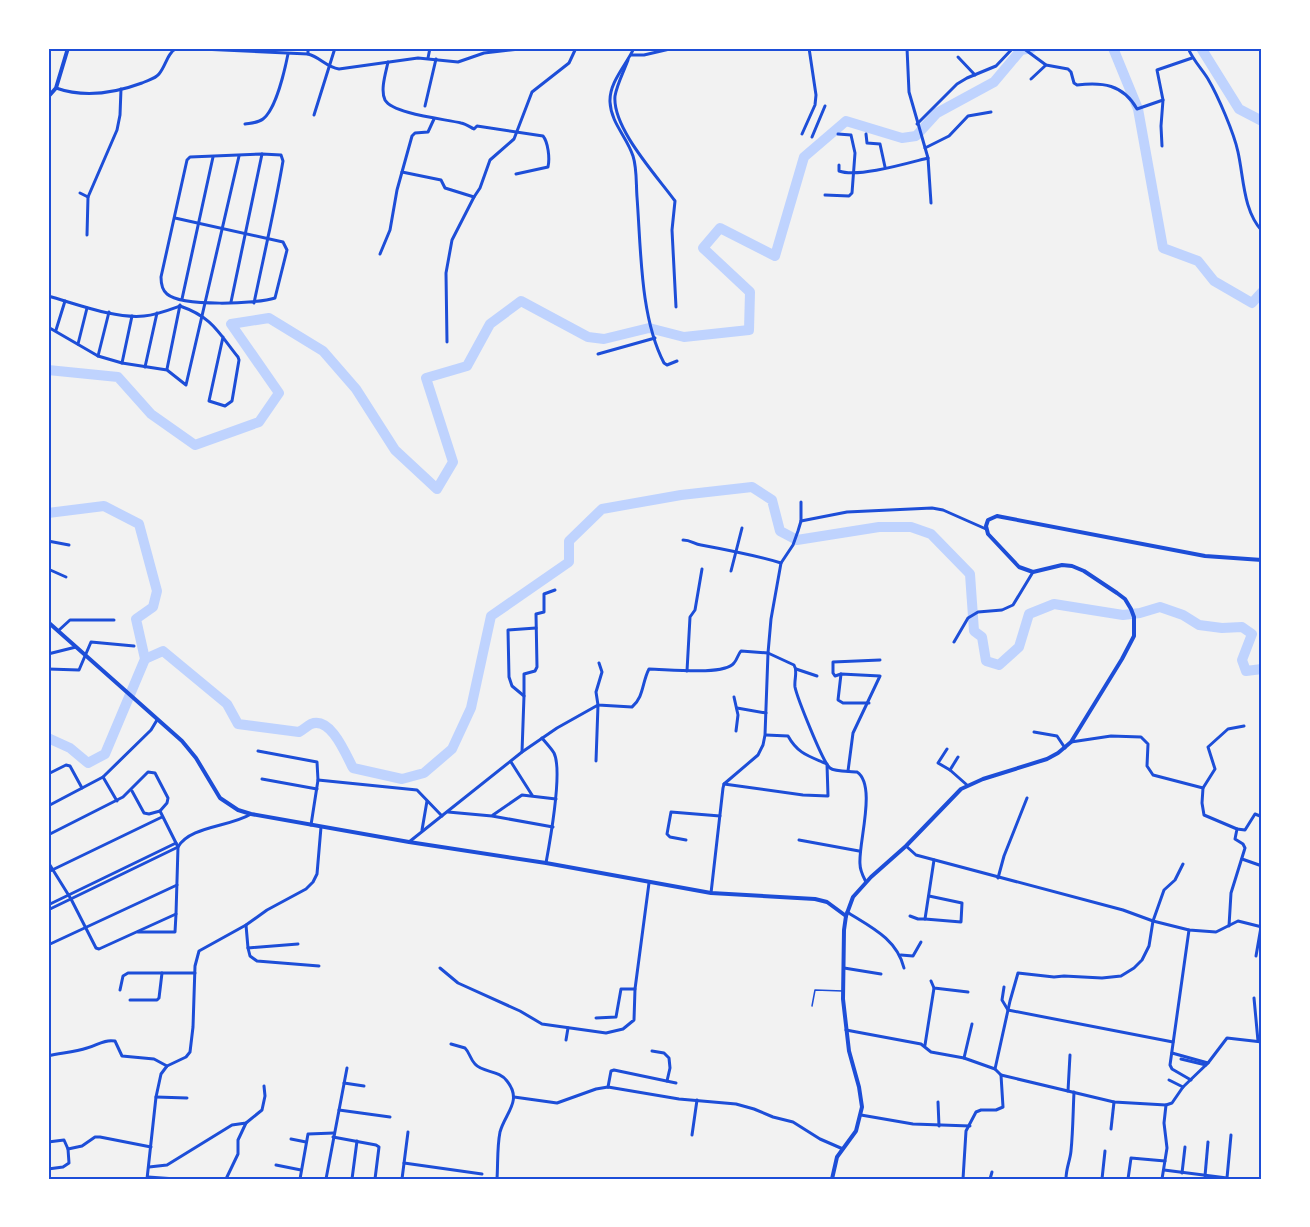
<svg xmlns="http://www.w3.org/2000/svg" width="1310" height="1227" font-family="Commissioner,sans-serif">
	<rect width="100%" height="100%" fill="#f2f2f2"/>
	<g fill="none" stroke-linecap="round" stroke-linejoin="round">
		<g stroke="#bfd3fe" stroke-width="10">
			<path d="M1113 48 1138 109 1163 248 1198 261 1214 281 1252 303 1262 292"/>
			<path d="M1201 48 1239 109 1262 121"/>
			<path d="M48 370 118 377 151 414 195 445 259 422 279 393 231 324 269 318 323 351 356 389 395 450 437 489 453 462 426 378 467 366 490 324 521 301 588 337 604 339 649 328 684 337 749 330 750 292 703 248 720 228 775 256 804 157 846 121 902 138 916 136 937 113 994 82 1021 50 1032 48"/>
			<path d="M48 513 104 506 139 524 157 591 153 607 136 619 145 659 105 754 88 763 70 748 48 738"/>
			<path d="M145 659 163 651 227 704 238 724 299 732C303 730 307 726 311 724 331 716 346 755 353 768L402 779 424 773 452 749 471 708 491 616 569 562V541L602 509 681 495 752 487 772 500 780 531 797 540 879 527H911L931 534 970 574 974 631 982 637 986 661 999 665 1019 647 1029 614 1054 604 1123 615 1140 613 1160 607 1183 615 1199 625 1222 628 1242 627 1252 634 1242 660 1246 671 1262 669"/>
		</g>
		<path stroke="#1d4ed8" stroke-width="1.5" d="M812 1006 815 990 843 991"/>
		<g stroke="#1d4ed8" stroke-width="3">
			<path d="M179 48 308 54C320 57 326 67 339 69L418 58 458 62 484 53 529 48"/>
			<path d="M634 48C627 64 609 82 610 102 611 123 627 137 633 156 637 168 636 184 637 197 641 249 640 317 664 363L667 365 677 361"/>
			<path d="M907 48 909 92 928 158 931 203"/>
			<path d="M1023 48 1046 65 1068 69 1071 72 1074 83 1077 85C1102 82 1123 84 1137 109L1163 100 1157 70 1192 58"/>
			<path d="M1188 48C1193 60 1201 68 1208 79 1218 96 1234 133 1238 152 1244 179 1243 210 1262 231"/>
			<path d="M308 54V48"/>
			<path d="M631 55H644L674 48"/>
			<path d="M958 57 975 75"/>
			<path d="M428 58 430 48"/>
			<path d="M628 60C624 71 617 84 615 96 612 128 657 176 675 201L672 230 676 307"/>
			<path d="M388 62C386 72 380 90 385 100 393 114 445 119 461 123 466 124 470 127 474 129L477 126 543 136C548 142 550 158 548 167L516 174"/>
			<path d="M1031 79 1046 65"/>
			<path d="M56 88C84 98 115 93 142 83 148 80 155 79 159 74 166 66 167 53 177 48"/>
			<path d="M425 106 436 59"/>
			<path d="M314 115 335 48"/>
			<path d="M245 124C251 123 258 123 263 119 276 109 285 69 288 54"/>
			<path d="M917 124 957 84 967 78 996 66 1013 48"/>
			<path d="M802 134 815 105 816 95 809 48"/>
			<path d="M866 134 867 143 880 144 885 167"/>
			<path d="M812 137 825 106"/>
			<path d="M1162 146 1161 126 1163 100"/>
			<path d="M925 148 949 136 968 116 991 112"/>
			<path d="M839 165V171C858 178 908 163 928 158"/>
			<path d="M402 172 441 180 445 188 474 197"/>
			<path d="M80 193 88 197 117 130 120 115 121 89"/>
			<path d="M825 195 849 196 852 193 855 153 851 135 838 134"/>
			<path d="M175 218 283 242 287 250 275 298C257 304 182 307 167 294 162 290 161 283 161 277L187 160 190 157 262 154 281 155 283 161C275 208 264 255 254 303"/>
			<path d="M87 235 88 197"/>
			<path d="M380 254 390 230 397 190 412 136 415 133 428 132 434 119"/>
			<path d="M48 296C77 304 115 319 144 316 156 315 169 310 180 306 212 317 218 332 238 357L239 360 232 401 225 406 209 401 223 337"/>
			<path d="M182 299 213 157"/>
			<path d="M231 302 262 154"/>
			<path d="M48 327 98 356 122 363 167 370 186 385 239 156"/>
			<path d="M56 330 65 301"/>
			<path d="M447 342 446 273 452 240 474 197 480 188 490 160 514 139 532 92 569 63 576 48"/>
			<path d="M78 344 87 308"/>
			<path d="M598 354 655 338"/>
			<path d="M98 356 109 312"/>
			<path d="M122 363 132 316"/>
			<path d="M145 367 157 313"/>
			<path d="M167 369 180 305"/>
			<path d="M801 521 847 512 932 508 943 510 986 529"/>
			<path d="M683 540C691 540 694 544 701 545 728 550 755 555 781 563"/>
			<path d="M48 541 69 545"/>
			<path d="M48 569 66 577"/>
			<path d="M731 571 742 528"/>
			<path d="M58 631 70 620H114"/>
			<path d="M954 642 968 618 978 612 1002 610 1013 605 1033 572"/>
			<path d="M48 654 76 647"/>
			<path d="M599 663 602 672 596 692 598 705 632 707C644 697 642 682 649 669 666 669 724 676 734 663 737 660 738 654 741 651L768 653 794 665C798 671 794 679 795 687 797 697 823 763 830 768 835 772 850 771 857 772 877 785 858 844 860 864 860 871 863 876 866 882"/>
			<path d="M48 669 79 670 91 642 134 646"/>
			<path d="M796 669 817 676"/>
			<path d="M687 671 690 617 695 610 702 569"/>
			<path d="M841 674 838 700 843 703H869"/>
			<path d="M524 696V674L535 671 537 667 536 614 544 612V594L555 590"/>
			<path d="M734 697 738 715 736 731"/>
			<path d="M737 708 766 713"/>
			<path d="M1034 732 1057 736 1065 748"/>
			<path d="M542 738C546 743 551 748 554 753 563 771 550 841 546 863"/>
			<path d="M1071 742 1111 736 1141 737 1148 744 1147 766 1153 775 1203 788 1202 803 1204 815 1237 829 1235 839 1243 844 1245 848 1231 893 1229 926"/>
			<path d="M947 749 938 763 950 770 967 785"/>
			<path d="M258 751 317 762 318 780 311 825"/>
			<path d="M522 752 524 696 512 686 509 677 508 630 536 628"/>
			<path d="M511 762 532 795"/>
			<path d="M950 770 958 757"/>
			<path d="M848 771 853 733 880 676 841 674 835 676 833 673V662L880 660"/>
			<path d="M48 774 66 765 70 766 82 788"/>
			<path d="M103 777 117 801"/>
			<path d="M262 779 317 789"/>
			<path d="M318 780 417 790 442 816"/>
			<path d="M724 784 803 795 828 796 827 764C809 756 798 754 788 736L766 735"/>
			<path d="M1203 788 1215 769 1208 747 1228 729 1244 726"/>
			<path d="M132 791 144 813 149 814 160 811"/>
			<path d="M48 806 103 777 151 730 157 720"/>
			<path d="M448 812 492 816 553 827"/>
			<path d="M493 815 522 795 556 799"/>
			<path d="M1237 829 1245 830 1255 814 1260 816 1262 814"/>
			<path d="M422 830 427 801"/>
			<path d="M48 835 123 797 148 772 155 773 168 798 167 803 160 811 178 847 176 914 99 949 96 948 71 899 48 862"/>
			<path d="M686 840 670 837 667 834 671 812 720 816"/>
			<path d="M799 840 859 851"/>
			<path d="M409 842 522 752 557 728 598 705 596 761"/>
			<path d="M906 846 916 855 1123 910 1153 921 1189 930 1216 932 1238 921 1262 927"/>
			<path d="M1242 859 1262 866"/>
			<path d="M48 872 162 817"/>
			<path d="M998 878 1004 856 1027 798"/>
			<path d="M711 893 723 788 724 784 758 755 763 745 765 735 768 653 771 619 781 563 793 545 798 531 801 521V502"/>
			<path d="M48 905 176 843"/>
			<path d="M48 910 178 847C190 826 230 827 251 814"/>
			<path d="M847 912C871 927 897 939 904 968"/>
			<path d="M910 916 918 919H925L934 860"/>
			<path d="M925 919 961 922 962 903 929 896"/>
			<path d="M246 925 248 948 298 944"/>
			<path d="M1189 930 1170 1065 1172 1069 1191 1080"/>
			<path d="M138 932H175L176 914"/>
			<path d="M48 945 177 885"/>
			<path d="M248 948 250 956 257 961 319 966"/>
			<path d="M901 955 913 956 921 942"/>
			<path d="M1256 956 1261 927"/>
			<path d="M440 968 458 983 520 1011 542 1024 606 1033 623 1029 634 1020 635 989 649 883"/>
			<path d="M844 968 881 974"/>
			<path d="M931 981 934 988 968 992"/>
			<path d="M1004 987 1002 1000 1008 1010 1173 1042"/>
			<path d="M120 990 123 976 128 973H195"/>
			<path d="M1254 998 1258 1041"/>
			<path d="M130 1000H157L159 998 162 973"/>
			<path d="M596 1018 616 1017 621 989H635"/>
			<path d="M846 1030 921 1044 931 1052 964 1058 995 1069 1001 1075 1114 1102 1166 1105 1172 1103 1183 1087 1208 1063 1227 1038 1262 1042"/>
			<path d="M566 1040 568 1028"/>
			<path d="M451 1044 465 1048C470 1053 470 1059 475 1064 483 1073 499 1070 507 1081 523 1101 505 1113 500 1132 497 1147 498 1164 497 1179"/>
			<path d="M925 1045 934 988"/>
			<path d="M652 1051 664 1053 669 1058 670 1068 667 1081"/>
			<path d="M1172 1053 1208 1063"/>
			<path d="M48 1056C61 1053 75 1052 87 1048 97 1046 103 1039 115 1041L122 1056 154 1059 167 1066"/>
			<path d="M964 1058 972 1024"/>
			<path d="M1181 1059 1206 1065"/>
			<path d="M995 1069 1010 1001 1018 973 1054 977 1064 976 1102 978 1121 976 1134 968 1142 960 1149 946 1153 921 1164 890 1175 880 1183 864"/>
			<path d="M1169 1080 1183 1087"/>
			<path d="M344 1083 364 1086"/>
			<path d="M608 1087 611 1071 614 1070 676 1083"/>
			<path d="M1068 1091 1070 1055"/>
			<path d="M156 1097 187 1098"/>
			<path d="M514 1097 557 1103 596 1089 608 1087 679 1099 736 1104 754 1109 773 1117 793 1122 820 1139 843 1149"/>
			<path d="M938 1102 939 1126"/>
			<path d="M339 1110 390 1117"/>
			<path d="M861 1115 913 1124 970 1126"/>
			<path d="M1111 1129 1114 1102"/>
			<path d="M692 1135 697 1100"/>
			<path d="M333 1137 376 1145 379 1147 375 1179"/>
			<path d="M291 1139 306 1142"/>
			<path d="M48 1142 64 1140 68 1149"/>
			<path d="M404 1163 482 1174"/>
			<path d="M276 1165 301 1170"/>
			<path d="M149 1167 167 1165 232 1125 246 1123 262 1110 265 1096 264 1086"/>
			<path d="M48 1169 63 1167 69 1163 68 1149 82 1146 95 1137H100L151 1147"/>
			<path d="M1164 1170 1227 1178"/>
			<path d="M1182 1173 1185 1147"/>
			<path d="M1205 1176 1208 1142"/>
			<path d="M148 1177 176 1179"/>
			<path d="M1227 1178 1231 1135"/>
			<path d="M147 1179 156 1097 161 1074 167 1066 186 1057 190 1052 193 1027 195 966 199 951 246 925 267 910 306 889 313 882 317 874 321 827"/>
			<path d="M226 1179 238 1154V1140L246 1123"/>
			<path d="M300 1179 308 1134 334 1133"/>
			<path d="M326 1179 347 1068"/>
			<path d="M352 1179 357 1141"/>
			<path d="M402 1179 408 1132"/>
			<path d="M963 1179 966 1131 976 1112 981 1110H996L1003 1107 1001 1075"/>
			<path d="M990 1179 992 1172"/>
			<path d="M1066 1179C1066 1168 1070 1161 1071 1151 1073 1131 1073 1112 1074 1092"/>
			<path d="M1102 1179 1105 1151"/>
			<path d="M1128 1179 1131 1158 1165 1161"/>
			<path d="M1162 1179 1167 1148 1164 1123 1166 1105"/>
		</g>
		<g stroke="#1d4ed8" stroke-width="4">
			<path d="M48 97 56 88 68 48"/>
			<path d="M48 622 182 741 196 758 220 798 238 810 251 814 409 842 546 863 711 893 815 899 827 902 846 916"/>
			<path d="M832 1179 837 1157 856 1131 862 1107 859 1087 849 1051 843 999 844 930 846 916 853 897 871 877 906 846 961 789 983 779 1047 759 1058 753 1071 742 1122 659 1134 636V617L1131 609 1125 599 1117 593 1084 571 1072 566 1062 565 1033 572 1019 567 988 534 986 526 988 520 997 516 1002 517 1205 556 1262 560"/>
		</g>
	</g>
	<rect width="1310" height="1227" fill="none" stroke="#ffffff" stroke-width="99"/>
	<rect x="50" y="50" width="1210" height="1128" fill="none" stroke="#1d4ed8" stroke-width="2"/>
</svg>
